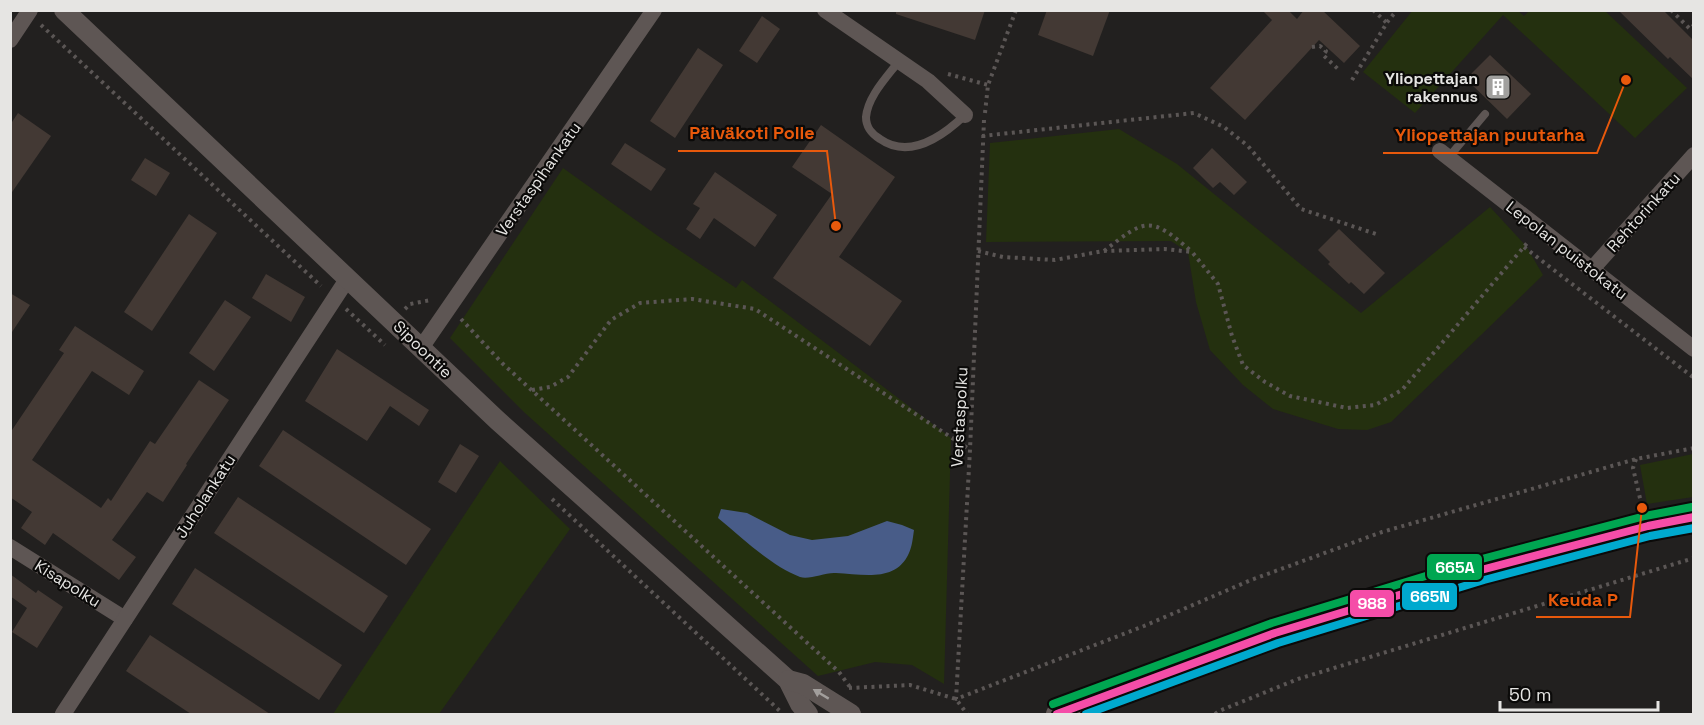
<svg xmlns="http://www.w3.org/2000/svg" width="1704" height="725" font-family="'Space Grotesk',sans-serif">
	<rect width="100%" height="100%" fill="#22201f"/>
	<g fill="#24300f">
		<path d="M1413 10 1518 11 1524 16 1529 11H1605L1687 88 1635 138 1503 15 1415 113 1363 72Z"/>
		<path d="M1119 129 1177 164 1361 313 1490 207 1526 246 1543 275 1391 422 1367 430 1338 429 1273 409 1243 385 1210 350 1196 302 1188 252 1171 241 986 242 990 143Z"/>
		<path d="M563 168 658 236 736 288 742 280 951 438 944 684 912 665 875 662 818 676 525 413 450 338Z"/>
		<path d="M1693 454V497L1647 504 1640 465Z"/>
		<path d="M500 461 570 529 439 714H333Z"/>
	</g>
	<path fill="#485c88" d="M721 509 747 513 790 535 812 540 848 536 887 521 902 525 914 530C913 537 912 547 909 553 896 583 862 574 836 573 825 572 810 580 800 577 769 565 743 538 718 518Z"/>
	<g fill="#433934">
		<path d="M896 10H985L975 40 896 14Z"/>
		<path d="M1047 10H1110L1093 56 1038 35Z"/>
		<path d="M1262 10H1288L1297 19 1304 10H1322L1360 46 1344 63 1319 40 1245 120 1210 88 1272 20Z"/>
		<path d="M1618 10H1663L1694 41V80L1670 57 1668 59Z"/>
		<path d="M762 16 780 29 757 63 739 51Z"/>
		<path d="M698 48 723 65 675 138 650 121Z"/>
		<path d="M1490 55 1531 94 1507 119 1466 79Z"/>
		<path d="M18 113 51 136 10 195V125Z"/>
		<path d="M821 125 895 177 839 257 902 301 870 346 773 278 832 194 792 167Z"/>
		<path d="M625 143 666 169 651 191 611 164Z"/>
		<path d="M1212 148 1247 182 1234 195 1220 182 1213 188 1193 168Z"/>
		<path d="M145 158 170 173 156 196 131 180Z"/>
		<path d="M715 172 777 215 755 247 714 218 700 239 686 229 700 208 693 204Z"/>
		<path d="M189 214 217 233 152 331 124 312Z"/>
		<path d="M1339 229 1385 273 1364 294 1351 282 1349 284 1328 264 1330 262 1318 250Z"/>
		<path d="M266 274 305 297 291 322 252 298Z"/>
		<path d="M10 293 30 305 10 335Z"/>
		<path d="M225 300 251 317 214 371 189 353Z"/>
		<path d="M75 326 144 371 129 395 92 371 32 460 101 508 108 498 111 501 150 441 155 444 199 380 229 400 186 464 187 465 163 502 147 492 112 540 136 557 119 580 53 533 45 545 21 528 32 512 10 497V433L64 353 59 350Z"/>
		<path d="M337 349 429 410 419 426 390 406 367 441 305 401Z"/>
		<path d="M283 430 431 529 406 565 259 466Z"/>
		<path d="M460 444 479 456 456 493 438 482Z"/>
		<path d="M238 497 388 596 364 633 214 533Z"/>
		<path d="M195 568 342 665 319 700 172 604Z"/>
		<path d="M10 574 36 593 38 590 63 607 37 648 12 632 27 608 10 596Z"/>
		<path d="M150 635 270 714H191L126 671Z"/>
	</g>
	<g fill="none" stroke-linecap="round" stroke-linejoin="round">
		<g stroke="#5b5655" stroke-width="4" stroke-dasharray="3 4.5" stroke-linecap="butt">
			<path d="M1373 10 1387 23"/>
			<path d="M1671 10 1690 29 1694 25"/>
			<path d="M41 25 321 286"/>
			<path d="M1312 47 1320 46 1326 51 1323 55 1338 69"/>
			<path d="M948 74 988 85"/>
			<path d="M1352 80 1388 21 1397 10"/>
			<path d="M985 113 988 85 1016 10"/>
			<path d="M984 120 970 450 956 699 1144 626 1251 580 1382 532 1636 459 1694 448"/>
			<path d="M982 136 1194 113 1224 127 1248 146 1301 209 1379 235"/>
			<path d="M1524 247 1694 378"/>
			<path d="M978 251 1003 257 1055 260 1103 251 1164 249 1192 252 1218 284 1232 336 1243 365 1265 382 1290 396 1347 408 1375 405 1402 390 1528 242"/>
			<path d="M1104 251C1145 219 1150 215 1191 251"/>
			<path d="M346 309 385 345"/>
			<path d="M405 309 410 304 431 300"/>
			<path d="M461 319 502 363 839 672 850 687"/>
			<path d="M532 390 550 387 568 377 611 320 640 303 692 299 755 309 969 449"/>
			<path d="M1636 459 1633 468 1642 507"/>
			<path d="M552 499 781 712"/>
			<path d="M849 688 910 685 956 699 967 714"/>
			<path d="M1215 714 1219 711 1298 679 1694 558"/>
		</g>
		<g stroke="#5e5654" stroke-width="8">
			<path d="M899 61C887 77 868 96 866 117 866 128 872 134 880 139 910 160 943 136 965 115"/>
			<path d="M1448 158 1485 114"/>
		</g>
		<g stroke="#5e5654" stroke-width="16">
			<path d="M825 10 928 81 965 115"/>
			<path d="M10 40 30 10"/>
			<path d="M1440 151 1694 349"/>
			<path d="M1592 269 1694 155"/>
			<path d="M421 348 654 10"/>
			<path d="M10 547 125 619"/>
			<path d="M63 714 348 278"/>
		</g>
		<g stroke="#5e5654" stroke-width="20">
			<path d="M64 10 497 420 788 680 800 704 808 714"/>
			<path d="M788 680 803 684 851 714"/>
		</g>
		<path stroke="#615856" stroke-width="22" d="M1057 714 1275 633 1481 570 1648 526 1694 517"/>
		<g stroke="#0b0a09" stroke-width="12">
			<path id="bus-1" d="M1057 714 1275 633 1481 570 1648 526 1694 517"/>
		</g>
		<g stroke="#0b0a09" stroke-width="12">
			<path id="bus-2" d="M1086 714 1278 643 1484 580 1650 536 1694 528"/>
		</g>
		<g stroke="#0b0a09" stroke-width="12">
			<path id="bus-3" d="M1053 704 1272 623 1478 560 1645 516 1692 507"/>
		</g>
		<use href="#bus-1" stroke="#f54da8" stroke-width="8"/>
		<use href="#bus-2" stroke="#00a9ce" stroke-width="8"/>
		<use href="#bus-3" stroke="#00a651" stroke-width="8"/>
	</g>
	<defs><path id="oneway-solid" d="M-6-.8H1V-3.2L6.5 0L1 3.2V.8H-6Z" transform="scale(1.5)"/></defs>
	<use fill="#a29e9c" href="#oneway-solid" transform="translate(821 694) rotate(-149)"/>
	<defs>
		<g id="building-square" transform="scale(1.35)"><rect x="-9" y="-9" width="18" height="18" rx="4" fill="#a1a09e" stroke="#0b0a09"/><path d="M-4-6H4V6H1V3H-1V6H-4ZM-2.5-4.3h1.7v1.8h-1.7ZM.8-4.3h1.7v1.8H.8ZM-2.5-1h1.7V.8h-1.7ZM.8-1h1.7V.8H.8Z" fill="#fff"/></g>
	</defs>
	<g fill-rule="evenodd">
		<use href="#building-square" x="1498" y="87"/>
	</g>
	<g text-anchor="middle" stroke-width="4.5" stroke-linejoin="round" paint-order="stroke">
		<g font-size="16" font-weight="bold" fill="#e6e5e3" stroke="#0b0a09" text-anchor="end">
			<text x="1478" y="84">Yliopettajan<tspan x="1478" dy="18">rakennus</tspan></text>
		</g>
		<g font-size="16" fill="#e6e5e3" stroke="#0b0a09">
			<text transform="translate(538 179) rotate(-55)" y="6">Verstaspihankatu</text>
			<text transform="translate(1643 212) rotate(-48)" y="6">Rehtorinkatu</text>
			<text transform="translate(1567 250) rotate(38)" y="6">Lepolan puistokatu</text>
			<text transform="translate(423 349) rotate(44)" y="6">Sipoontie</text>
			<text transform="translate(959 417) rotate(-87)" y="6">Verstaspolku</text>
			<text transform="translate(205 496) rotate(-57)" y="6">Juholankatu</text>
			<text transform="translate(68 583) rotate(32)" y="6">Kisapolku</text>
		</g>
	</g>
	<path fill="none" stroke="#e8590c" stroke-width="2" d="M836 226L827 151H678M1626 80L1597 153H1383M1642 508L1630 617H1536"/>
	<g fill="#e8590c" stroke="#0b0a09" stroke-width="2">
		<circle cx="836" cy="226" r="6"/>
		<circle cx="1626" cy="80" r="6"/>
		<circle cx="1642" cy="508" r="6"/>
	</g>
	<g font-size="18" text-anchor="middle" font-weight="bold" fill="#e8590c" stroke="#0b0a09" stroke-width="4.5" stroke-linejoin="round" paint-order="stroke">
		<text x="752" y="139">Päiväkoti Polle</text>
		<text x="1490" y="141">Yliopettajan puutarha</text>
		<text x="1583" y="606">Keuda P</text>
	</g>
	<g stroke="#0b0a09" stroke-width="2">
		<rect x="1426" y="553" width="57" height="28" rx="6" fill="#00a651"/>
		<rect x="1401" y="582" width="57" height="29" rx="6" fill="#00a9ce"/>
		<rect x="1349" y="589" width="46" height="29" rx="6" fill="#f54da8"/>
	</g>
	<g font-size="16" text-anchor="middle" font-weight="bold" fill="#fff">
		<text x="1455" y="573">665A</text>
		<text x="1430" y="602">665N</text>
		<text x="1372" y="609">988</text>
	</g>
	<rect width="1704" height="725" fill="none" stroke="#e6e5e3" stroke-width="24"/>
	<path d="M1500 701v9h158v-9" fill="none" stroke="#e6e5e3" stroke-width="3"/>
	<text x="1509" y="701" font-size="18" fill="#e6e5e3" stroke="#0b0a09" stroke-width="4.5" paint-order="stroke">50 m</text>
</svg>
